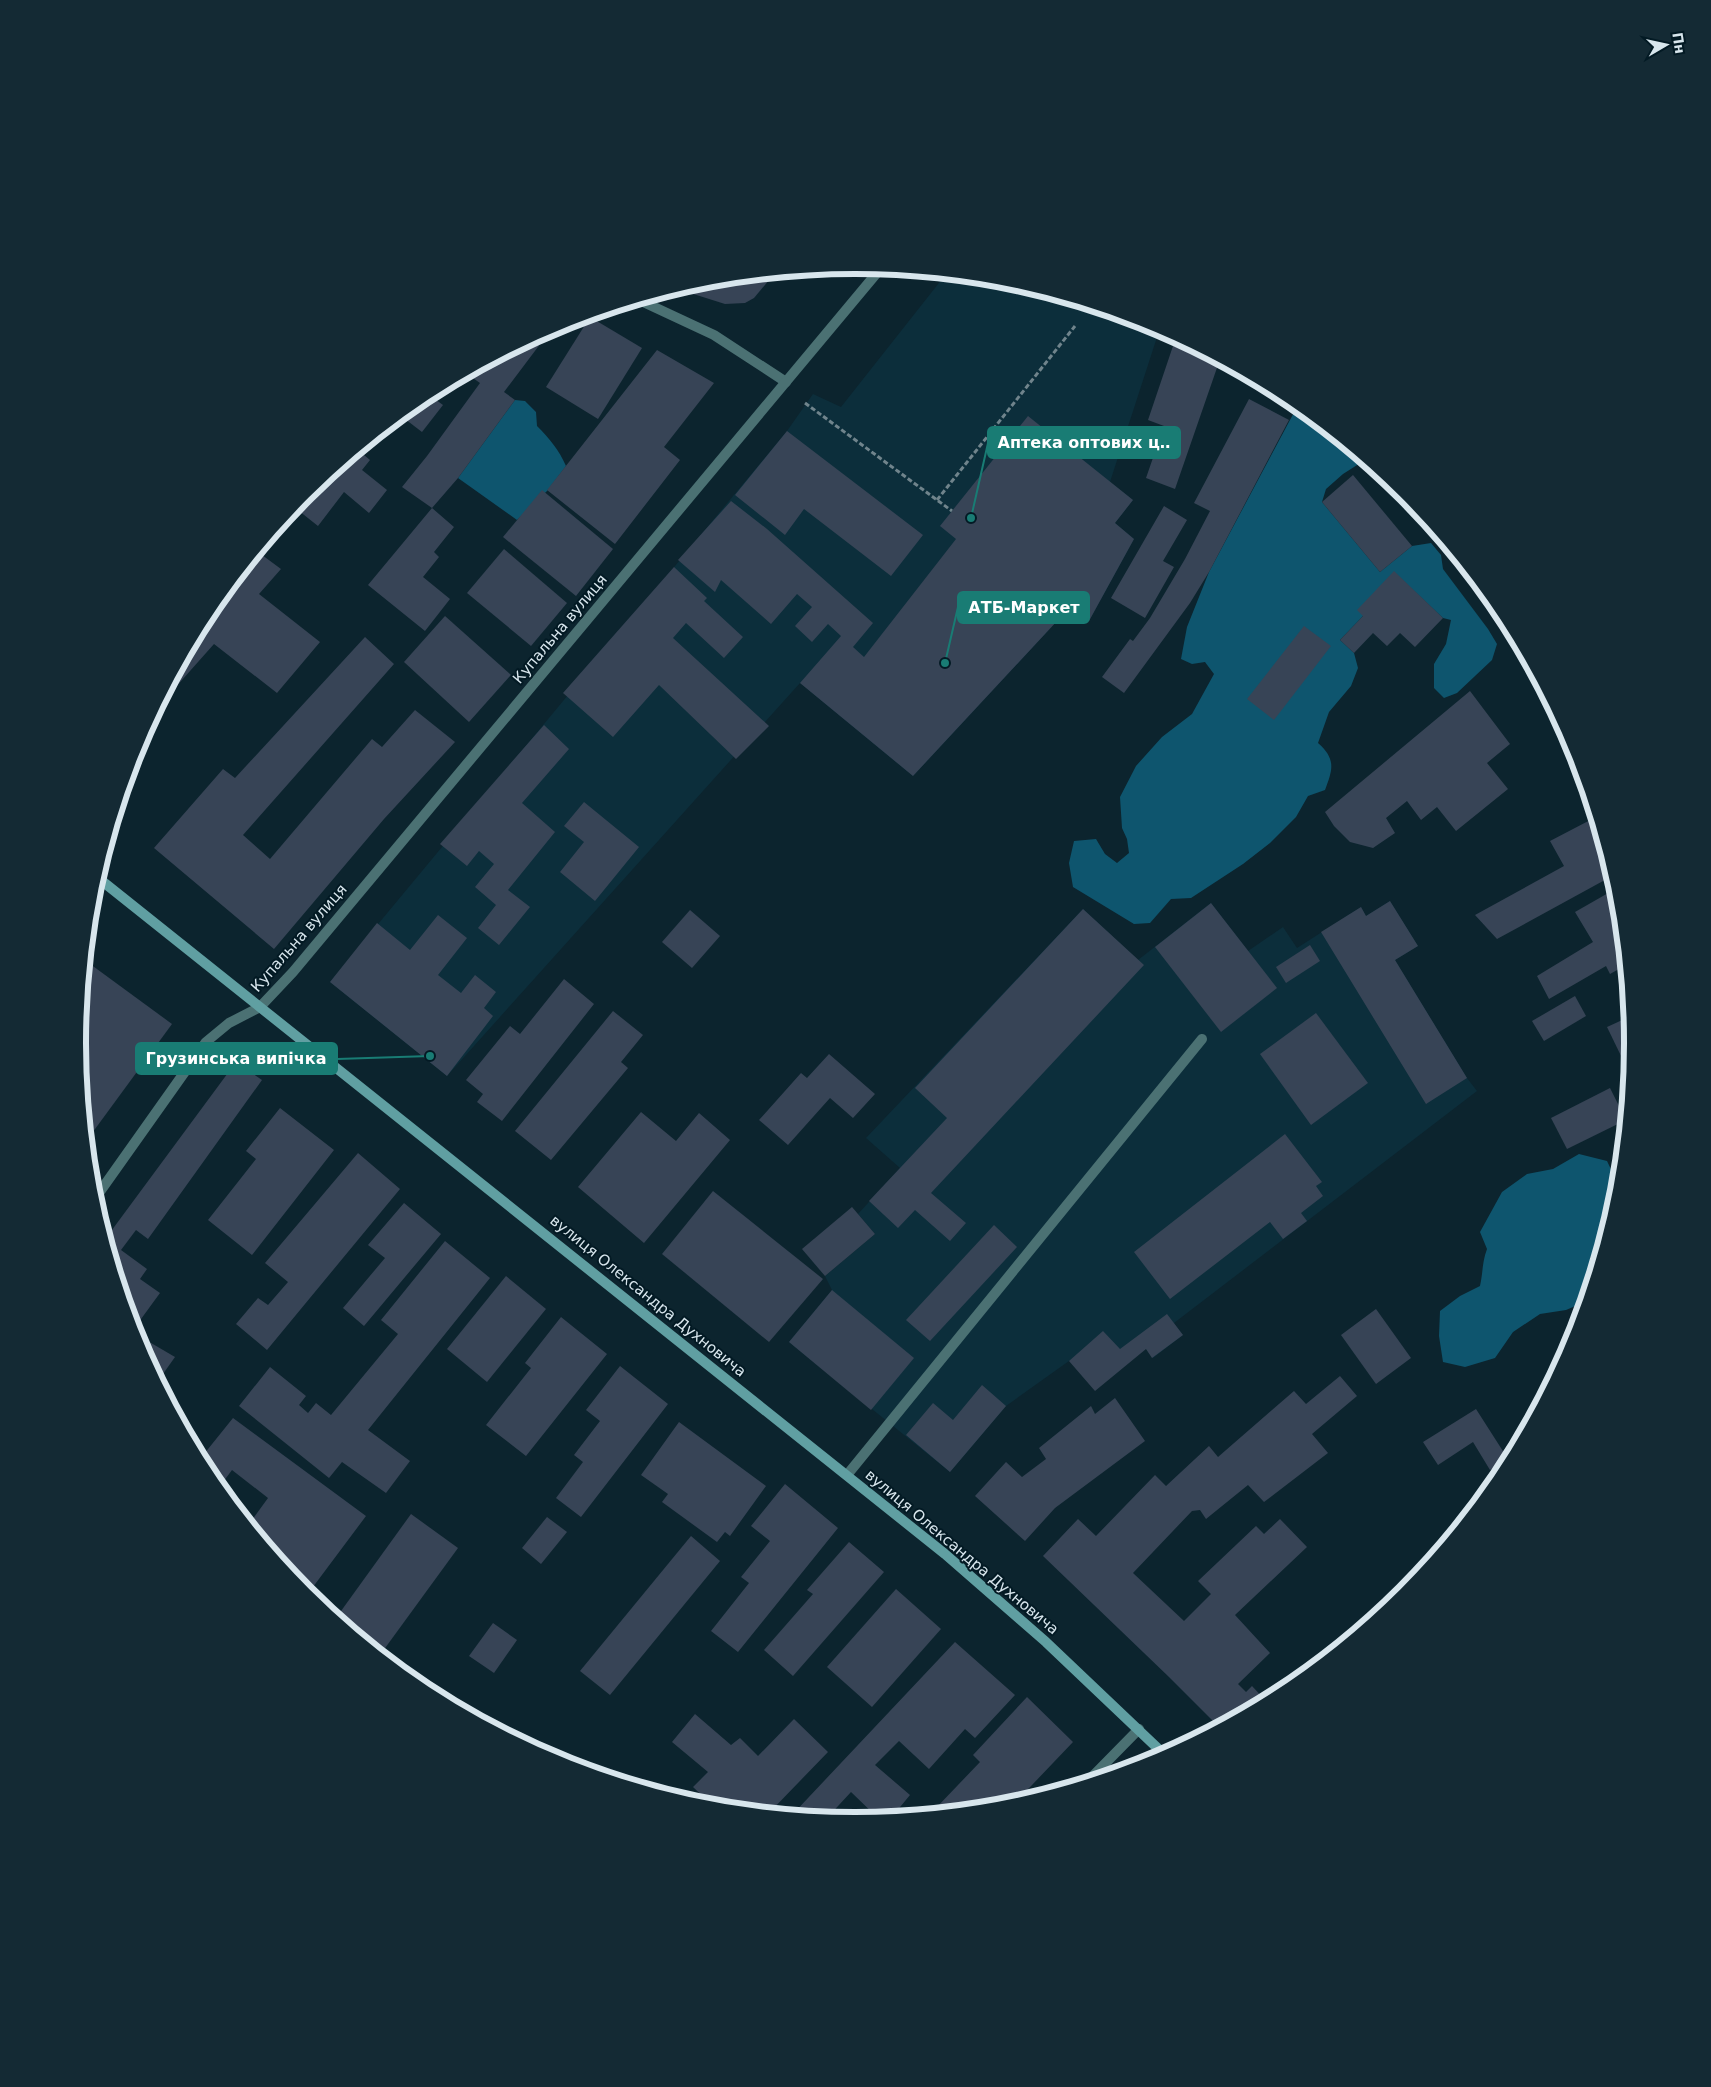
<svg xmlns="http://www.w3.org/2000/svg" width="1711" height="2087" font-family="'DejaVu Sans',sans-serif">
	<rect width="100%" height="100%" fill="#0c242e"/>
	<g fill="#0c2e3b">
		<path d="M946 274 975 277 1070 300 1160 328 1110 482 1133 500 1115 523 1134 539 1089 621 1071 606 913 776 800 683 447 1076 330 982 787 431 813 394 841 407Z"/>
		<path d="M1390 901 1418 946 1395 960 1467 1078 1477 1091 1174 1323 1183 1335 1153 1358 1146 1349 1069 1361 1006 1406 950 1472 789 1342 832 1290 825 1276 875 1234 858 1214 900 1168 866 1138 1083 909 1138 960 1211 903 1248 951 1283 927 1297 948 1361 907 1366 916Z"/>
	</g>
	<g fill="#0e556e">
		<path d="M515 400 525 401 536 412 537 426C550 439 559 450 566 466L547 491 517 520 458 478Z"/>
		<path d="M1298 405 1365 460 1343 474 1326 489 1322 502 1380 572 1412 546 1431 543 1441 555 1443 569 1488 629 1497 644 1492 660 1457 693 1444 698 1434 688V664L1446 644 1451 620 1443 618 1394 572 1363 616 1340 640 1354 653 1358 668 1351 686 1329 712 1318 743C1336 759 1333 769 1325 790L1308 796 1296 817 1270 843 1243 864 1191 898 1171 899 1150 923 1134 924 1073 887 1069 863 1074 841 1096 839 1105 854 1117 863 1129 853 1127 839 1122 828 1120 797 1136 766 1162 737 1192 714 1214 674 1205 662 1192 664 1181 659 1187 627 1209 572Z"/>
		<path d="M294 507 299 511 262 555 258 552Z"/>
		<path d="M1579 1154 1607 1161 1619 1186 1618 1196 1605 1241 1596 1244 1590 1258 1599 1261 1587 1301 1566 1310 1540 1314 1513 1332 1495 1358 1465 1367 1443 1362 1439 1336 1440 1311 1460 1296 1480 1286C1483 1273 1482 1262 1487 1249L1480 1232 1502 1192 1527 1174 1553 1169Z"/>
	</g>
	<g fill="#374456">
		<path d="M775 273 754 298 745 303 725 304 687 292 689 285 704 280Z"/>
		<path d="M590 317 642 348 598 419 546 387Z"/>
		<path d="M553 327 504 392 515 400 458 478 432 508 402 487 427 456 480 383 470 376 474 369Z"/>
		<path d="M1173 346 1219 362 1175 489 1146 478 1164 426 1148 420Z"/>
		<path d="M657 350 714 383 664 447 680 460 615 544 547 490Z"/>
		<path d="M428 394 443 405 422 432 405 419 421 399Z"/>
		<path d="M1249 399 1289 420 1209 572 1190 603 1124 693 1102 677 1130 639 1133 641 1150 618 1185 559 1210 511 1194 503Z"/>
		<path d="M1028 416 1133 500 1115 523 1134 539 1089 621 1071 606 913 776 800 683 841 636 828 624 812 642 795 626 812 607 797 594 771 624 721 580 715 592 678 560 731 501 767 529 873 623 853 647 864 657 956 539 940 526Z"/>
		<path d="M787 431 923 535 891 576 804 509 785 535 735 495Z"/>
		<path d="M358 450 370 460 362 470 387 490 369 513 344 492 318 526 294 507 306 493Z"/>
		<path d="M1353 475 1412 546 1380 572 1322 502Z"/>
		<path d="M542 490 613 549 576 596 503 537Z"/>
		<path d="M1164 506 1187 520 1163 561 1174 567 1145 618 1111 598Z"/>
		<path d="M432 508 454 527 434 552 439 557 423 577 450 599 425 631 368 585Z"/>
		<path d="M504 549 567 603 531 646 467 593Z"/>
		<path d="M258 552 281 569 259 594 320 642 277 693 214 644 158 707 209 611Z"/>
		<path d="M674 567 707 598 704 601 743 637 724 658 686 623 673 638 769 726 736 759 659 685 613 737 563 693Z"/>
		<path d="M1394 571 1443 618 1415 647 1400 633 1387 646 1373 633 1354 653 1340 640 1363 616 1357 610Z"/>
		<path d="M445 616 511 675 469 722 404 662Z"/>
		<path d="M1304 626 1331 646 1274 720 1247 699Z"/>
		<path d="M365 637 394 664 243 835 270 859 372 739 382 747 415 710 455 742 384 819 274 949 154 848 223 769 235 778Z"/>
		<path d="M1470 691 1510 744 1487 763 1508 789 1456 831 1437 807 1421 820 1407 801 1386 818 1395 833 1373 848 1350 842 1334 826 1325 812Z"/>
		<path d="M544 725 569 749 522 803 555 832 508 890 530 907 499 945 478 928 496 905 475 887 494 864 479 851 467 866 440 844Z"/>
		<path d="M584 802 639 847 595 901 560 872 584 842 564 826Z"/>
		<path d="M1596 817 1614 875 1497 939 1475 915 1564 866 1550 841Z"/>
		<path d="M1617 888 1626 965 1610 974 1606 966 1549 999 1537 976 1593 942 1575 912Z"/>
		<path d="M1390 901 1418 946 1395 960 1467 1078 1426 1104 1321 932 1361 907 1366 916Z"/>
		<path d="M1211 903 1277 988 1221 1032 1155 947Z"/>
		<path d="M1083 909 1144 965 931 1193 966 1223 950 1241 915 1210 898 1228 869 1201 947 1118 915 1088Z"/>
		<path d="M690 910 720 936 692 968 662 942Z"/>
		<path d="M438 915 467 938 438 975 461 993 475 975 496 992 484 1008 493 1016 447 1076 330 982 377 923 410 950Z"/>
		<path d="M1310 945 1320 961 1286 983 1276 967Z"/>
		<path d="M86 961 172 1024 87 1140 78 1043Z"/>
		<path d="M564 979 594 1004 502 1121 477 1102 483 1094 466 1080 510 1026 520 1034Z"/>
		<path d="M1575 996 1586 1016 1544 1041 1532 1021Z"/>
		<path d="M613 1011 643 1035 621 1062 628 1068 551 1160 515 1131Z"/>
		<path d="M1316 1013 1368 1083 1311 1125 1260 1054Z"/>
		<path d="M1631 1016 1634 1043 1632 1055 1623 1060 1607 1027Z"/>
		<path d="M829 1054 875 1094 853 1118 830 1098 788 1145 759 1120 801 1073 807 1078Z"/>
		<path d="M236 1062 262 1080 148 1239 136 1230 121 1250 147 1269 140 1279 160 1293 133 1330 106 1238Z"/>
		<path d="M1610 1088 1626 1120 1567 1149 1551 1118Z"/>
		<path d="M280 1108 334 1150 252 1255 208 1220 256 1159 246 1151Z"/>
		<path d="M641 1112 676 1141 699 1113 730 1140 644 1243 578 1187Z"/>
		<path d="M1285 1134 1322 1182 1316 1186 1323 1196 1301 1213 1307 1221 1283 1239 1270 1222 1170 1299 1134 1252Z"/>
		<path d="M358 1153 400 1189 267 1350 236 1324 258 1298 268 1305 288 1282 265 1263Z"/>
		<path d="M713 1191 823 1279 769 1342 662 1254Z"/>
		<path d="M404 1203 441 1234 364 1326 343 1308 385 1258 368 1245Z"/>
		<path d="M852 1207 875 1234 825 1276 802 1249Z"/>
		<path d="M994 1225 1017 1247 930 1341 906 1320Z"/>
		<path d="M445 1241 490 1278 368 1430 410 1461 386 1493 342 1462 329 1478 239 1406 270 1367 306 1396 299 1405 308 1413 316 1403 331 1415 398 1334 381 1320Z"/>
		<path d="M506 1276 546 1309 487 1382 447 1349Z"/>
		<path d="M832 1290 914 1358 871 1410 789 1342Z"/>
		<path d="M1376 1309 1411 1358 1376 1384 1341 1335Z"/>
		<path d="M1167 1314 1183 1335 1152 1358 1146 1349 1095 1391 1069 1361 1103 1331 1120 1349Z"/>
		<path d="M561 1317 607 1354 526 1456 486 1425 531 1368 525 1363Z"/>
		<path d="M134 1333 175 1357 158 1381 137 1341Z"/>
		<path d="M620 1366 668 1404 581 1517 556 1498 583 1462 574 1455 600 1421 586 1410Z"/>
		<path d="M1340 1376 1357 1396 1312 1434 1328 1453 1264 1502 1248 1485 1206 1519 1200 1510 1192 1511 1133 1573 1184 1621 1211 1594 1198 1581 1256 1526 1264 1534 1280 1519 1307 1547 1235 1615 1270 1653 1238 1684 1246 1692 1252 1686 1266 1701 1295 1672 1302 1679 1287 1691 1219 1727 1169 1677 1043 1556 1078 1519 1096 1536 1155 1475 1166 1486 1209 1446 1218 1457 1294 1391 1306 1404Z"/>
		<path d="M982 1385 1006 1406 950 1472 906 1435 933 1403 953 1420Z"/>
		<path d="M1115 1398 1145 1441 1055 1508 1025 1541 975 1496 1006 1462 1022 1477 1046 1459 1039 1448 1091 1406 1095 1414Z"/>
		<path d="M1476 1409 1508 1459 1490 1470 1473 1442 1438 1465 1423 1442Z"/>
		<path d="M233 1418 366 1516 307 1595 249 1524 268 1498 232 1470 223 1482 233 1490 227 1498 208 1475 200 1459Z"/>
		<path d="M679 1422 766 1486 730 1536 725 1532 717 1542 662 1502 668 1494 641 1475Z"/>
		<path d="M785 1484 838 1528 738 1652 711 1631 749 1583 741 1577 770 1541 751 1526Z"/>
		<path d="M411 1514 458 1548 380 1655 336 1618Z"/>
		<path d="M547 1517 567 1532 541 1564 522 1548Z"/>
		<path d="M691 1536 720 1561 610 1695 580 1671Z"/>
		<path d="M849 1542 884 1572 793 1676 764 1650 813 1594 807 1590Z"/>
		<path d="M896 1589 941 1629 872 1707 827 1667Z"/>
		<path d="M493 1623 517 1640 494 1673 469 1656Z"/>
		<path d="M955 1642 1015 1695 975 1738 965 1729 929 1769 899 1741 875 1765 910 1795 891 1818 879 1819 851 1792 826 1819 792 1815Z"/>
		<path d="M1027 1697 1073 1742 1013 1805 941 1813 936 1808 980 1762 973 1755Z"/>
		<path d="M695 1714 731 1745 740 1738 758 1756 794 1719 828 1752 769 1813 738 1810 731 1803 726 1809 714 1807 693 1787 708 1772 672 1742Z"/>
	</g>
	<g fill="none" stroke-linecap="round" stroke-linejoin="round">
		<g stroke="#70848c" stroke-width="3" stroke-dasharray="5 2.5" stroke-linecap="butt">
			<path d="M805 403 952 511"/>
			<path d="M937 500 1075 326"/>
		</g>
		<path stroke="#4b7173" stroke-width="10" d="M847 1475 1202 1039"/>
		<g stroke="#4b7173" stroke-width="10">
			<path d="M975 277 1070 300"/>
			<path d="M639 300 714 335 786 382"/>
			<path d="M94 1200 206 1042 229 1023 260 1007 293 972 881 268"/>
			<path d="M1086 1783 1139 1729"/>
		</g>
		<path stroke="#609fa2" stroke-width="10" d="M97 877 945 1554 1046 1642 1166 1756"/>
	</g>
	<g text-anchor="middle" stroke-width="4" stroke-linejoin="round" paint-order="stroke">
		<g font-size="15" fill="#d8e6ed" stroke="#031a24">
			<text transform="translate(560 629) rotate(-50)" y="5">Купальна вулиця</text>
			<text transform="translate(299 938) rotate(-49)" y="5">Купальна вулиця</text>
			<text transform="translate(648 1296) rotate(39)" y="5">вулиця Олександра Духновича</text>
			<text transform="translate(962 1552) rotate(40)" y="5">вулиця Олександра Духновича</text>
		</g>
	</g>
	<path d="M0 0H1711V2087H0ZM86 1043a769 769 0 1 1 1538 0a769 769 0 1 1-1538 0Z" fill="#142a34" fill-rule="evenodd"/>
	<path fill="none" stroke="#d8e6ed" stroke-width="6" d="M86 1043a769 769 0 1 1 1538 0a769 769 0 1 1-1538 0Z"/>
	<path fill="none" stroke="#197c74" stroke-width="2" d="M971 518L988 443M945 663L958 607M430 1056L337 1059"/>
	<g fill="#197c74" stroke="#031a24" stroke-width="2">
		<circle cx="971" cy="518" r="5"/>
		<circle cx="945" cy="663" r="5"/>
		<circle cx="430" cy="1056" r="5"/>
	</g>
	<g fill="#197c74" stroke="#197c74" stroke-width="2">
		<rect x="988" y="427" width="192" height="31" rx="5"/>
		<rect x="958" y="592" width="131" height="31" rx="5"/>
		<rect x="136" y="1043" width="201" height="31" rx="5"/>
	</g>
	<g font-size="16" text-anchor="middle" font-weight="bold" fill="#fff">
		<text x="1084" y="448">Аптека оптових ц‥</text>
		<text x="1024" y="613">АТБ-Маркет</text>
		<text x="236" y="1064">Грузинська випічка</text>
	</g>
	<g transform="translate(1666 45) rotate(81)" stroke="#031a24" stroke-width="4" paint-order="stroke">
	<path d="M0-4L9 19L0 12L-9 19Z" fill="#d8e6ed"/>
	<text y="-8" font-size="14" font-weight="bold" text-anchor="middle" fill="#d8e6ed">Пн</text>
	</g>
</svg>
